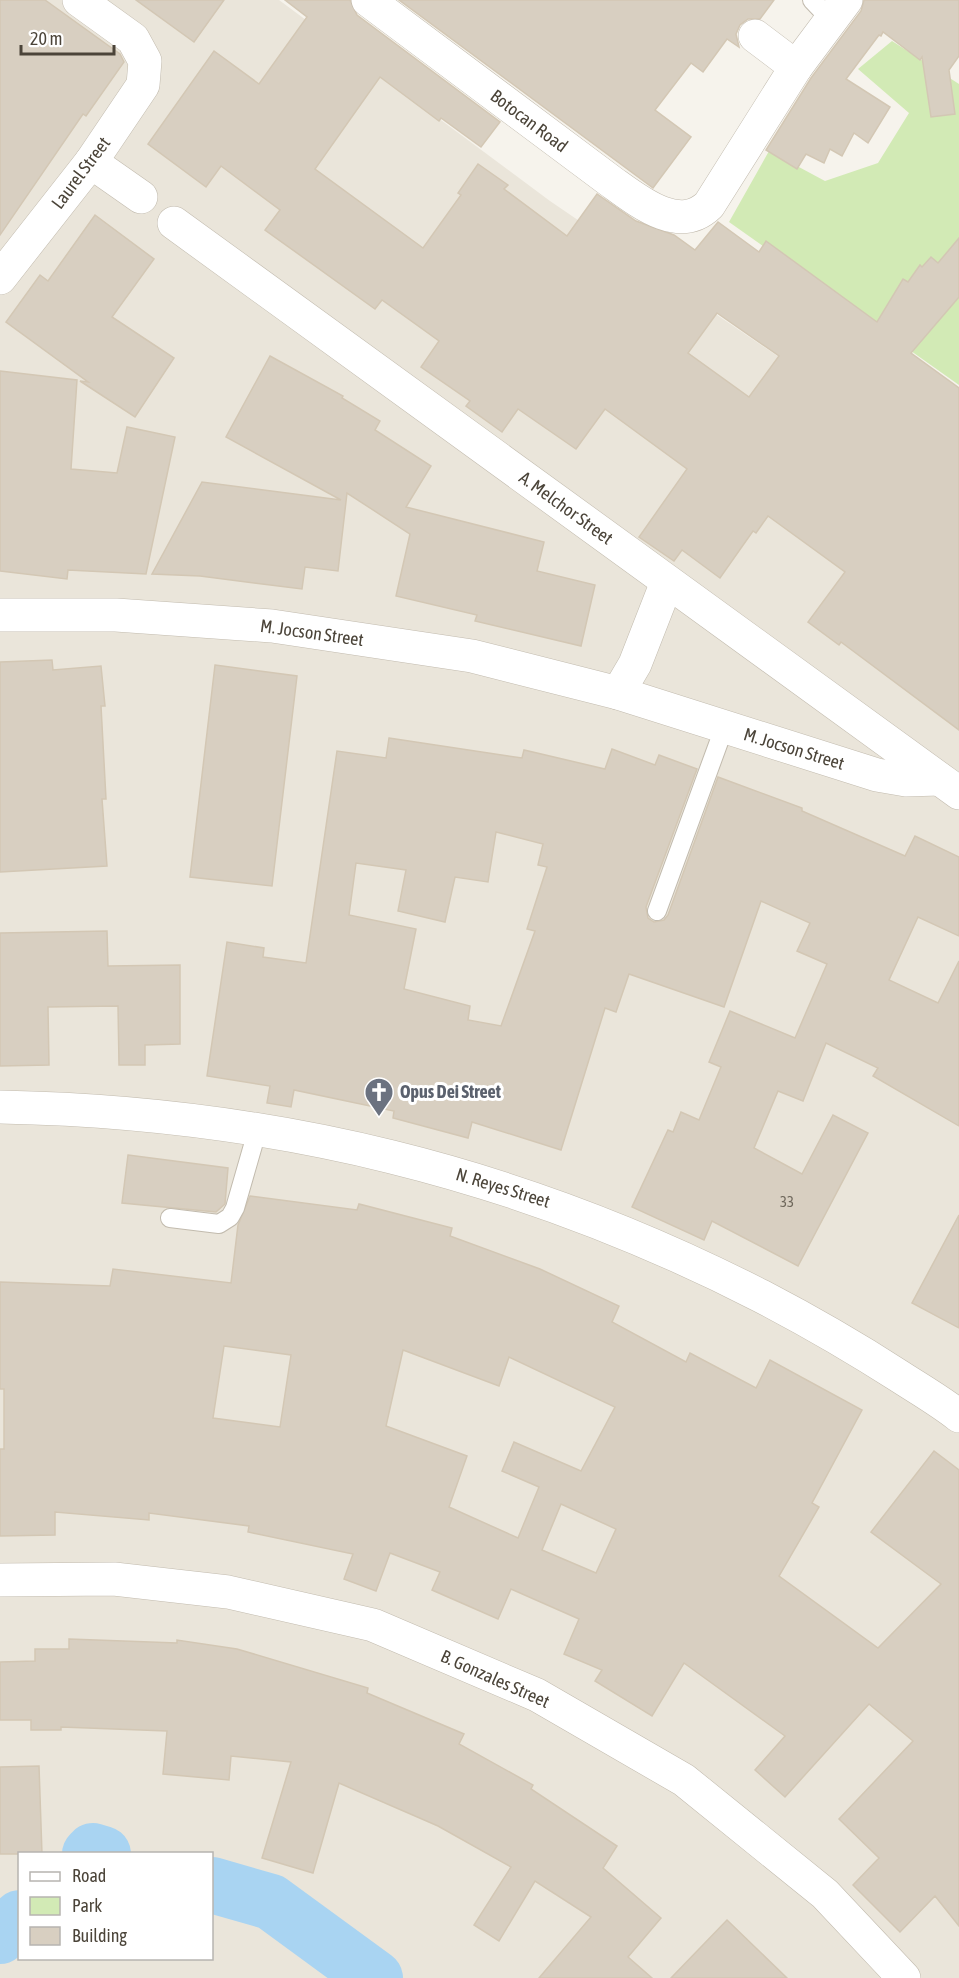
<svg xmlns="http://www.w3.org/2000/svg" width="959" height="1978" font-family="'Asap Condensed',sans-serif">
	<rect width="100%" height="100%" fill="#f6f3ec"/>
	<path fill="#eae5da" fill-rule="evenodd" d="M0 0H279L550 201 959 480V1978H0ZM20 1854H212V1958H20Z"/>
	<path fill="#d2eab5" d="M892 41 959 84V385L729 222 769 151 825 181 878 163 909 113 858 69Z"/>
	<g fill="none" stroke-linecap="round" stroke-linejoin="round">
		<g stroke="#a9d4f2" stroke-width="56">
			<path d="M90 1854 93 1851 103 1854"/>
			<path d="M212 1885 271 1902 375 1978"/>
			<path d="M0 1936 20 1918"/>
		</g>
	</g>
	<g fill="#d8cfc1" stroke="#d3c7b4" stroke-width="1.5" fill-rule="evenodd">
		<path d="M0 0H45L120 54 124 62 86 116 83 114 0 235Z"/>
		<path d="M136 0H224L194 42Z"/>
		<path d="M285 0H350L357 15 500 122 481 147 441 118 439 121 380 77 315 169 423 248 461 195 458 193 478 164 508 185 504 189 567 236 597 194 636 221 674 235 695 250 718 222 759 252 766 241 877 322 903 279 908 282 920 265 922 267 931 257 938 263 959 238V297L911 353 959 388V730L841 642 839 645 808 622 845 572 768 516 756 533 753 531 720 578 682 550 674 561 639 537 687 469 605 409 576 449 518 409 502 432 466 406 470 401 421 367 439 341 382 300 375 309 265 230 280 210 221 166 206 187 148 144 214 51 259 84 307 17ZM717 313 779 356 749 397 688 353Z"/>
		<path d="M399 0H774L760 19H748L740 25 736 34 739 47 727 39 703 72 691 63 655 110 691 137 653 188Z"/>
		<path d="M864 0H959V56L949 70 955 114 931 117 922 57 920 60 883 32 881 36 879 35 846 79 890 107 868 143 854 133 842 156 830 149 824 163 806 154 797 169 766 150 811 78 861 11Z"/>
		<path d="M95 215 154 259 112 317 174 358 135 417 80 381 88 382 6 322 40 275 48 281Z"/>
		<path d="M270 356 343 396 342 398 380 421 375 430 431 466 406 507 544 542 537 571 595 585 581 646 475 621 477 615 396 596 410 534 347 493 338 571 305 567 302 589 200 576 152 574 202 482 341 500 226 437Z"/>
		<path d="M0 371 77 380 71 469 117 473 127 427 175 437 146 574 68 570 67 579 0 571Z"/>
		<path d="M52 660 53 670 101 666 105 706H101L106 799H102L107 866 0 872V662Z"/>
		<path d="M215 665 297 676 272 886 190 877Z"/>
		<path d="M389 738 522 758 524 750 605 769 612 749 655 765 659 755 697 769 646 907 648 918 654 922 664 920 668 915 718 777 802 808V811L905 856 915 836 959 857V936L918 917 889 980 938 1003 959 961V1126L873 1076 878 1068 826 1043 803 1101 778 1091 754 1148 802 1174 833 1115 868 1133 798 1266 712 1221 704 1240 632 1207 668 1130 673 1132 681 1112 699 1120 721 1067 709 1062 730 1011 795 1038 827 964 797 951 810 923 761 901 724 1007 629 974 616 1012 605 1008 561 1150 472 1122 468 1138 393 1118 394 1111 294 1090 291 1107 267 1103 270 1086 207 1076 227 942 264 948 263 957 306 963 337 751 386 758ZM496 832 543 844 538 865 547 867 527 929 535 931 501 1026 468 1020 470 1006 404 989 416 929 349 915 356 863 406 870 398 911 445 922 455 877 488 882Z"/>
		<path d="M107 931 108 966 180 965V1044L145 1045V1065H119L118 1006 48 1007 49 1065 0 1066V933Z"/>
		<path d="M128 1155 228 1168 225 1204 216 1212 122 1203Z"/>
		<path d="M250 1196 357 1210 359 1204 452 1228 450 1236 540 1269 619 1306 612 1322 686 1362 690 1353 756 1388 770 1360 862 1410 812 1503 819 1507 779 1576 878 1648 941 1584 871 1532 934 1451 959 1470V1926L935 1896 900 1932 853 1885 879 1858 839 1819 913 1741 869 1704 785 1797 755 1770 785 1736 684 1663 652 1716 595 1681 602 1670 564 1654 579 1619 511 1589 498 1619 432 1590 440 1572 390 1553 376 1591 344 1579 353 1554 248 1532 249 1526 149 1513V1520L55 1512V1535L0 1536V1449H4V1389H0V1282L110 1286 113 1269 231 1283 238 1225ZM224 1346 291 1355 280 1427 213 1418ZM403 1350 499 1386 509 1357 615 1407 581 1471 514 1442 502 1471 539 1487 518 1538 449 1507 467 1456 386 1426ZM561 1504 616 1529 596 1573 542 1550Z"/>
		<path d="M959 1215V1328L912 1303Z"/>
		<path d="M69 1639 177 1643V1640L237 1649 368 1688 367 1693 464 1734 459 1744 533 1785 531 1789 617 1846 603 1868 661 1918 628 1957 652 1978H539L591 1917 535 1881 499 1941 474 1925 511 1867 438 1826 339 1783 313 1873 262 1858 291 1762 231 1756 229 1780 163 1774 167 1731 61 1727V1730H31V1720H0V1662L35 1661V1649H69Z"/>
		<path d="M39 1766 42 1854H0V1767Z"/>
		<path d="M727 1920 787 1978H671Z"/>
	</g>
	<g fill="none" stroke-linecap="round" stroke-linejoin="round">
		<g stroke="#c2bbae" stroke-width="20">
			<g id="lane">
				<path d="M812 0 831 20"/>
				<path d="M657 911 724 728"/>
				<path d="M170 1218 219 1224 230 1217 235 1208 258 1128"/>
			</g>
		</g>
		<g stroke="#c2bbae" stroke-width="34">
			<g id="street">
				<path d="M368 0 609 180C637 200 678 235 709 205L796 67 846 0"/>
				<path d="M755 36 796 67"/>
				<path d="M91 162 141 197"/>
				<path d="M174 223 959 793"/>
				<path d="M0 278 91 162 143 85 145 61 133 39 79 0"/>
				<path d="M0 615H116L272 626 472 656 618 693 877 775 906 780 939 779"/>
				<path d="M618 693 635 664 667 582"/>
				<path d="M0 1107C271 1112 519 1172 761 1296 809 1321 854 1347 899 1376 919 1389 940 1401 959 1416"/>
				<path d="M0 1580 114 1579 228 1592 373 1625 537 1695 684 1780 825 1894 904 1978"/>
			</g>
		</g>
		<use href="#lane" stroke="#fff" stroke-width="18"/>
		<use href="#street" stroke="#fff" stroke-width="33"/>
	</g>
	<defs>
		<g id="church-pin" transform="scale(1.5)"><path d="M0 17L-7.5 6A9.5 9.5 0 1 1 7.5 6Z" fill="#6b7280" stroke="#fff"/><path d="M-1.2-6h2.4v3.5h3.3v2.4h-3.3V6h-2.4V-.1h-3.3v-2.4h3.3Z" fill="#fff"/></g>
	</defs>
	<g fill-rule="evenodd">
		<use href="#church-pin" x="379" y="1092"/>
	</g>
	<g text-anchor="middle" stroke-width="6" stroke-linejoin="round" paint-order="stroke">
		<g font-size="15" fill="#6e675b">
			<text x="787" y="1207">33</text>
		</g>
		<g font-size="18" fill="#4b4439" stroke="#fff">
			<text transform="translate(529 121) rotate(37)" y="6">Botocan Road</text>
			<text transform="translate(81 173) rotate(-53)" y="6">Laurel Street</text>
			<text transform="translate(566 508) rotate(36)" y="6">A. Melchor Street</text>
			<text transform="translate(312 633) rotate(8)" y="6">M. Jocson Street</text>
			<text transform="translate(794 749) rotate(17)" y="6">M. Jocson Street</text>
			<text transform="translate(503 1188) rotate(17)" y="6">N. Reyes Street</text>
			<text transform="translate(495 1679) rotate(24)" y="6">B. Gonzales Street</text>
		</g>
		<g font-size="18" font-weight="bold" fill="#5b616d" stroke="#fff" text-anchor="start">
			<text x="400" y="1098">Opus Dei Street</text>
		</g>
	</g>
	<rect x="18" y="1852" width="195" height="108" fill="#ffffff" stroke="#b7b4b0" stroke-width="1.5"/>
	<rect x="30" y="1872" width="30" height="9" fill="#ffffff" stroke="#b7b4b0" stroke-width="1.5"/>
	<text x="72" y="1882" font-size="18" fill="#4b4439">Road</text>
	<rect x="30" y="1897" width="30" height="18" fill="#d2eab5" stroke="#b7b4b0" stroke-width="1.5"/>
	<text x="72" y="1912" font-size="18" fill="#4b4439">Park</text>
	<rect x="30" y="1927" width="30" height="18" fill="#d8cfc1" stroke="#b7b4b0" stroke-width="1.5"/>
	<text x="72" y="1942" font-size="18" fill="#4b4439">Building</text>
	<path d="M21 45v9h93v-9" fill="none" stroke="#4b4439" stroke-width="3"/>
	<text x="30" y="45" font-size="18" fill="#4b4439" stroke="#ffffff" stroke-width="4.5" paint-order="stroke">20 m</text>
</svg>
